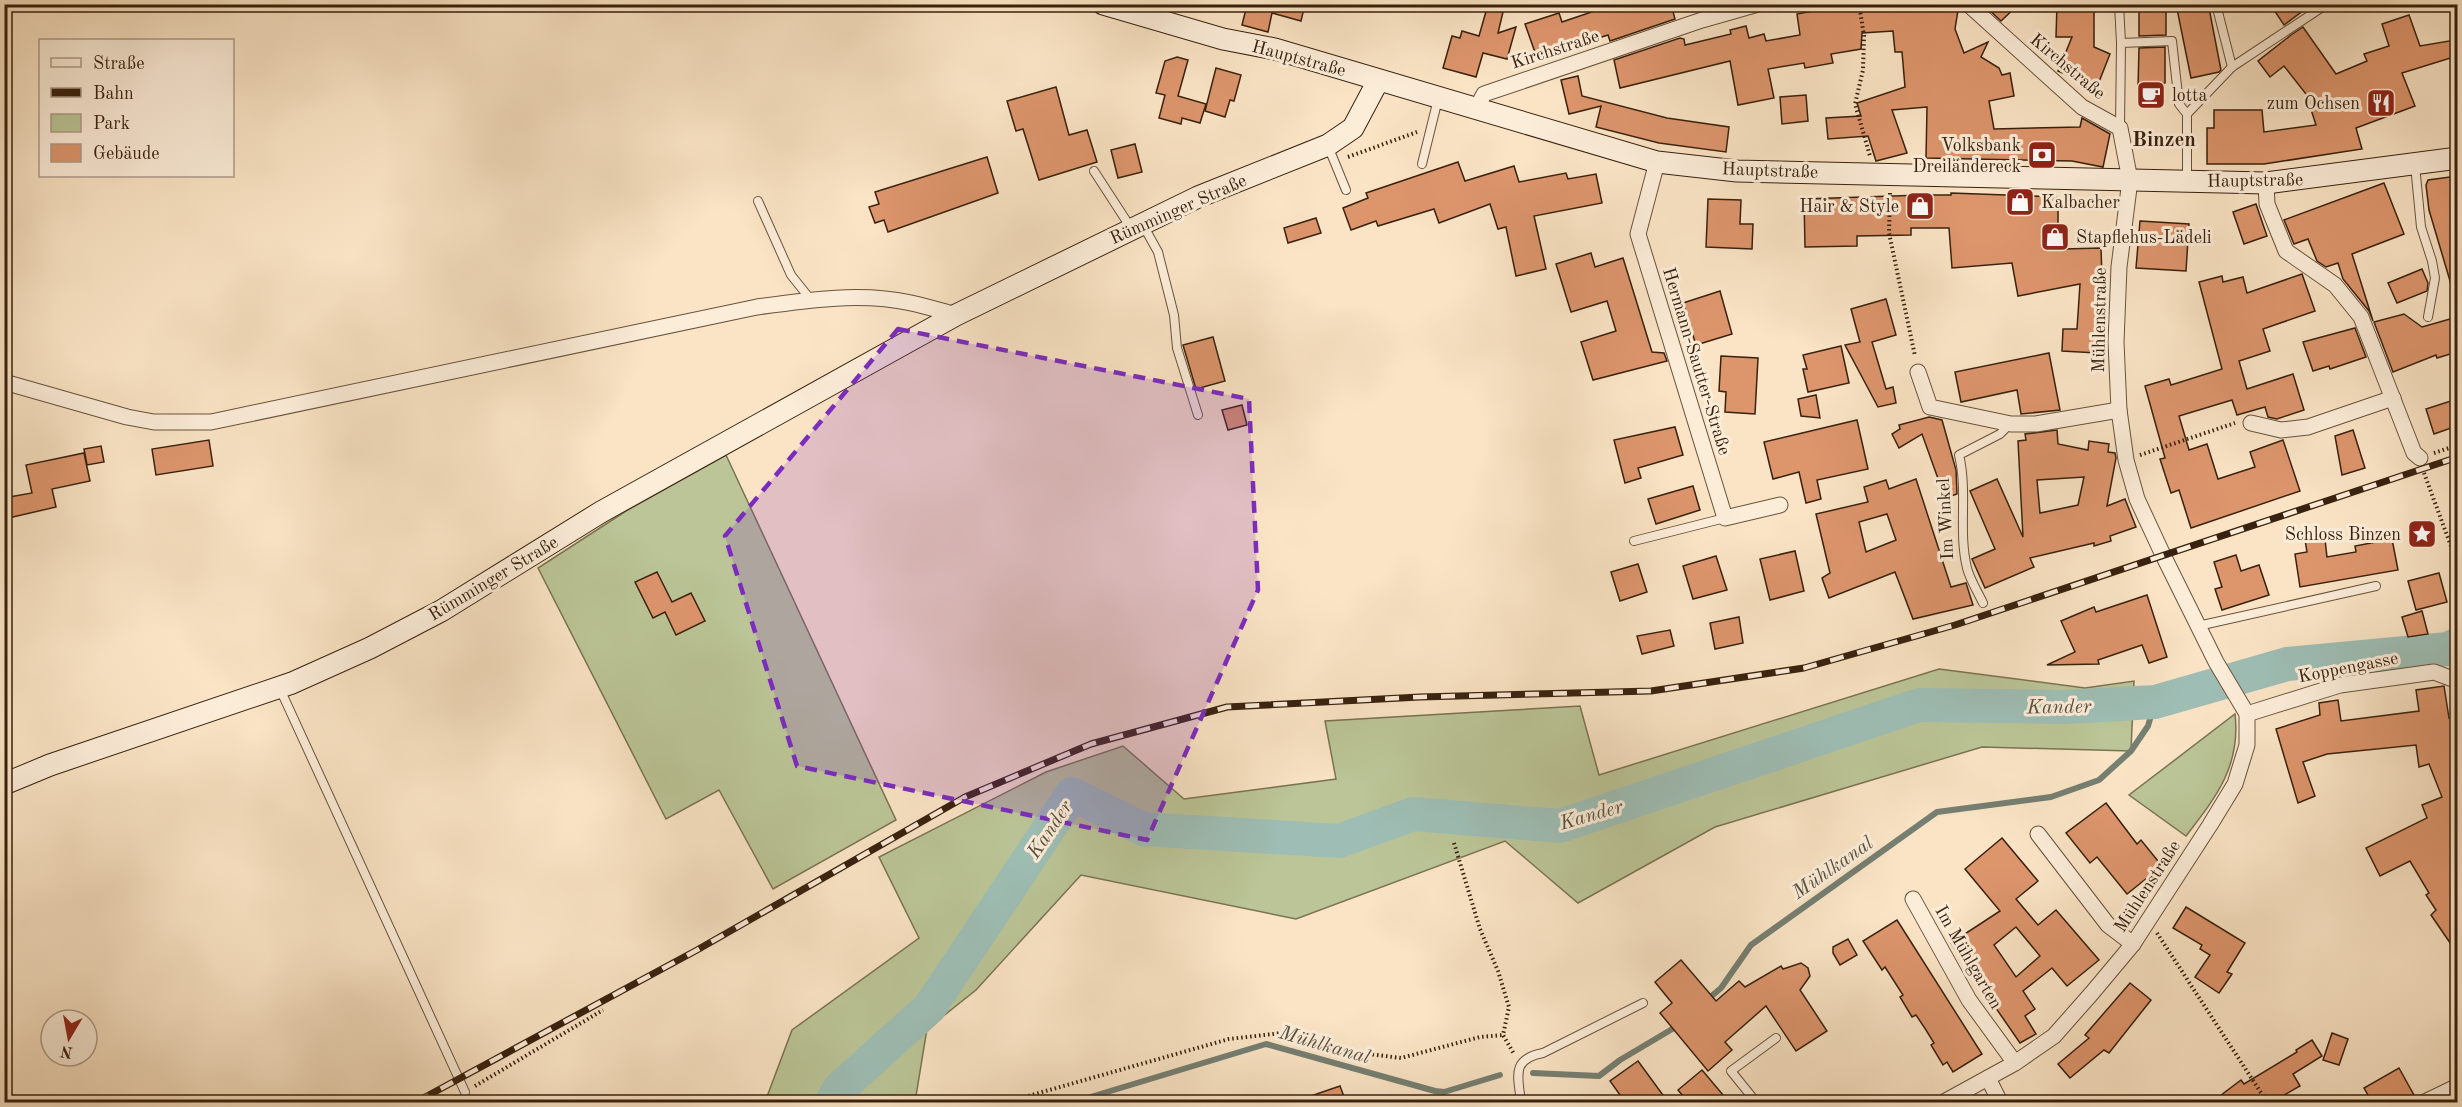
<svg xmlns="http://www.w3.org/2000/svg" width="2462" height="1107" font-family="'Old Standard TT',serif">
	<rect width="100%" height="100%" fill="#fae4c5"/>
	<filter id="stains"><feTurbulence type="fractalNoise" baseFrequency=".00333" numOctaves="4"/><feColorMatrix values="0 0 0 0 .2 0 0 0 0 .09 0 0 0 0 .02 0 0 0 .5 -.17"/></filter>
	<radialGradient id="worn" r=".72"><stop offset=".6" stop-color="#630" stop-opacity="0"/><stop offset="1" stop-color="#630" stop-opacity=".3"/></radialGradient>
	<g fill="#bbc597" stroke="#7a7352" stroke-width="1.5">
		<path d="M726 455 896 820 773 889 719 790 666 819 538 568 626 511Z"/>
		<path d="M1939 669 2085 688 2134 681 2131 751 1982 747 1715 827 1578 903 1505 841 1296 919 1081 875 976 990 927 1029 915 1102H765L792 1030 919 938 879 857 1046 772 1123 746 1184 799 1336 779 1325 721 1580 706 1599 775Z"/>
		<path d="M2235 714C2241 766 2216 797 2186 836L2129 795Z"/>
	</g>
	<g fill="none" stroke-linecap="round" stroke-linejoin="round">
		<g stroke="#757f72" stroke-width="6">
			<path d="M1707 1000 1721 988 1751 945 1937 812 2051 797 2099 780 2131 751 2148 726 2155 702"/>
			<path d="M1533 1073 1599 1076 1620 1060 1679 1025"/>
			<path d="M1074 1102 1266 1044 1435 1091 1444 1092 1500 1075"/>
		</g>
		<path stroke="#9ebeb5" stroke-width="34" d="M832 1102 839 1089 930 1007 1072 794 1143 829 1339 841 1413 814 1560 826 1919 705 2064 707 2155 702 2287 664 2448 649 2458 644"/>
	</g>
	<g fill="#dd956c" stroke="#38210e" stroke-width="1.5" fill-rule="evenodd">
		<path d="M1259 4H1305L1301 21 1272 13 1268 32 1242 25 1247 5 1258 8Z"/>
		<path d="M1615 4H1671L1675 19 1610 41 1608 35 1537 58 1525 24 1559 13 1562 22Z"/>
		<path d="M1850 4H1959L1955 29 1964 53 1988 42 1981 57 1999 68 2002 75 2010 73 2014 96 1989 101 1994 129 2080 127 2082 118 2110 134 2103 167 2072 161 1926 158 1927 107 1892 110 1907 153 1876 161 1868 136 1828 139 1826 118 1861 116 1857 103 1905 87 1902 52H1895L1893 31 1862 33 1861 49 1831 54 1833 63 1805 68 1804 63 1768 69 1774 98 1738 105 1730 61 1620 88 1614 60 1680 38 1684 39 1685 45 1731 34 1730 30 1746 26 1749 38 1764 34 1766 41 1800 35 1797 14Z"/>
		<path d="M1983 4H2019L2001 21Z"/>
		<path d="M2057 4H2094V47L2110 54 2097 87 2058 71 2072 37H2056Z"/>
		<path d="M2176 4H2194L2196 11 2209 8 2221 70 2219 72 2191 78Z"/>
		<path d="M2270 4H2312L2284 25Z"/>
		<path d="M2166 6V35L2139 36V10Z"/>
		<path d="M1487 8 1503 12 1498 33 1516 27 1507 59 1483 53 1476 77 1443 68 1452 36 1460 38 1462 31 1479 36Z"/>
		<path d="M2409 15 2420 46 2455 40 2457 56 2402 73 2415 106 2356 128 2362 149 2264 164H2207V128H2214V110H2262L2264 132 2316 125 2306 94 2284 66 2270 77 2258 61 2291 35 2303 27 2336 74 2367 61 2364 54 2389 46 2382 24Z"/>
		<path d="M2165 47V83L2138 88 2139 48Z"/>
		<path d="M1177 57 1188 60 1178 96 1206 104 1200 123 1182 118 1181 124 1159 118 1165 95 1156 93 1165 61Z"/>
		<path d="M1216 68 1241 75 1234 101 1230 100 1225 117 1205 111Z"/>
		<path d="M1578 76 1582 96 1667 118 1729 127 1726 152 1659 143 1596 127 1601 106 1569 114 1561 80Z"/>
		<path d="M1056 87 1069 135 1087 130 1097 162 1039 180 1023 129 1016 131 1007 101Z"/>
		<path d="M1806 95 1808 121 1782 124 1780 97Z"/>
		<path d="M1135 144 1142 172 1118 178 1111 150Z"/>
		<path d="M987 157 998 193 888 232 884 220 875 223 869 207 879 204 875 192Z"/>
		<path d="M1458 162 1465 181 1514 166 1519 182 1566 173 1568 179 1596 174 1602 203 1534 216 1546 269 1516 276 1506 227 1498 229 1490 204 1439 223 1434 209 1378 226 1376 221 1351 230 1343 208 1368 198 1366 193Z"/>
		<path d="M2457 176V290L2453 291 2429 210 2426 185 2428 180Z"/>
		<path d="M2384 183 2404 234 2352 254 2373 321 2369 311 2343 279 2338 263 2326 267 2317 261 2308 239 2294 244 2284 220Z"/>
		<path d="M1951 193 2058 197V224L2066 225 2064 249 2101 248 2102 278 2097 353 2062 351 2063 329H2077L2080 284 2018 296 2012 263 1952 268 1949 228H1911V235L1857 236V246L1805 247 1804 199 1922 195 1925 205V195H1951Z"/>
		<path d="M1708 199 1741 200 1740 224H1753L1752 249 1706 247Z"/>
		<path d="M2256 204 2267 236 2244 244 2233 212Z"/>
		<path d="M1316 218 1321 233 1288 243 1284 228Z"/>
		<path d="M2140 221 2189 224 2186 271 2136 268Z"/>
		<path d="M1591 253 1595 267 1623 258 1652 352 1664 353 1667 361 1593 380 1581 342 1616 331 1607 301 1571 312 1556 264Z"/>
		<path d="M2422 269 2428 283 2427 291 2397 303 2388 283Z"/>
		<path d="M2302 274 2315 311 2263 329 2270 351 2239 361 2247 389 2293 374 2304 410 2277 419 2268 417 2265 407 2237 415 2232 400 2179 416 2189 450 2207 444 2218 479 2255 467 2250 452 2283 440 2300 491 2191 528 2179 490 2171 493 2160 459 2165 458 2145 386 2169 379 2171 385 2222 369 2199 282 2222 276 2223 282 2243 277 2247 293Z"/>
		<path d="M1720 291 1732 334 1696 345 1683 303Z"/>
		<path d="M1886 299 1896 335 1872 342 1886 389 1893 387 1896 403 1878 407 1845 345 1860 342 1851 309Z"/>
		<path d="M2404 314 2422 327 2457 317V352L2437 358 2436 355 2393 372 2374 322Z"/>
		<path d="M2355 328 2366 357 2330 369 2329 366 2313 371 2303 342Z"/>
		<path d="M1213 337 1225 381 1196 389 1183 345Z"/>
		<path d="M1841 346 1849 383 1808 392 1803 369H1807L1803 355Z"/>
		<path d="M2049 353 2060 410 2021 414 2017 390 1961 402 1955 372Z"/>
		<path d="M1721 356 1758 358 1755 414 1725 412 1726 392 1719 391Z"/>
		<path d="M1816 395 1820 418 1801 416 1798 399Z"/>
		<path d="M2457 399V426L2434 434 2426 409Z"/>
		<path d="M1242 405 1247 425 1228 430 1222 410Z"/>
		<path d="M1929 417 1942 420 1956 470 1957 494 1945 498 1922 434 1899 448 1892 434 1900 429 1899 425Z"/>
		<path d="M1857 420 1868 469 1817 480 1821 499 1806 503 1799 472 1773 479 1764 442Z"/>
		<path d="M1675 427 1683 455 1638 468 1641 478 1625 483 1614 440Z"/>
		<path d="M2057 430 2058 444 2088 450 2089 441 2109 444 2108 452 2115 453 2116 458 2107 506 2125 499 2136 527 2110 536 2111 541 2094 546V543L2030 558 2034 567 1985 588 1972 559 1995 549 1970 491 1997 479 2023 537 2018 441 2026 440 2025 434ZM2084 477 2078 505 2040 513 2037 480Z"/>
		<path d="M2353 430 2365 468 2342 475 2335 436Z"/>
		<path d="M209 440 213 466 156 475 152 449Z"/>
		<path d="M101 446 104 462 87 465 84 449Z"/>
		<path d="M84 453 90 481 52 489 56 507 4 519V498L32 493 26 465Z"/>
		<path d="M1916 479 1951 587 1966 583 1973 605 1913 619 1895 572 1829 598 1822 578 1830 573 1816 514 1868 502 1864 487 1886 480 1889 489ZM1887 514 1896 540 1866 552 1859 522Z"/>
		<path d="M1693 486 1700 510 1656 524 1648 499Z"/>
		<path d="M2324 531 2327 557 2356 552 2355 546 2392 539 2398 570 2300 587 2295 554 2307 552 2304 534Z"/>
		<path d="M1795 551 1804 591 1770 600 1760 559Z"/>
		<path d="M2236 555 2241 571 2259 565 2269 595 2222 610 2215 589 2222 587 2214 562Z"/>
		<path d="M1716 556 1727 590 1693 599 1683 566Z"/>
		<path d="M1638 564 1647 592 1620 601 1611 572Z"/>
		<path d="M657 572 672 602 691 593 705 621 676 635 665 612 653 618 635 582Z"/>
		<path d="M2439 573 2447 602 2416 610 2408 581Z"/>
		<path d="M2147 595 2167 657 2149 663 2142 645 2098 660 2099 664 2047 665 2075 652 2061 621 2094 607 2096 612Z"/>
		<path d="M2422 611 2428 634 2408 637 2402 617Z"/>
		<path d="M1739 617 1743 643 1715 649 1710 623Z"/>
		<path d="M1670 630 1674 646 1642 654 1637 636Z"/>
		<path d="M2444 686 2449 718 2457 716V953L2431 915 2436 910 2426 895 2429 893 2410 861 2380 876 2366 848 2427 818 2422 805 2442 797 2429 764 2419 767 2416 745 2327 754 2303 762 2315 796 2298 803 2276 729 2320 715 2319 703 2338 700 2341 721 2419 711 2416 690Z"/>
		<path d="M2106 803 2137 844 2141 840 2162 866 2127 894 2097 857 2090 863 2066 833Z"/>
		<path d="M2002 838 2038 881 2016 899 2038 925 2056 910 2099 960 2067 986 2052 968 2023 991 2035 1009 2025 1016 2036 1034 2020 1043 1951 943 2000 911 1965 869ZM2016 927 2040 956 2016 977 1994 945Z"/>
		<path d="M2186 907 2245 943 2227 972 2232 974 2219 993 2195 977 2210 955 2200 949 2202 945 2173 928Z"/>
		<path d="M1897 920 1982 1054 1953 1072 1947 1062 1943 1065 1931 1045 1934 1043 1926 1030 1916 1015 1912 1017 1900 997 1903 995 1885 967 1882 970 1863 941Z"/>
		<path d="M1848 939 1857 955 1840 965 1833 953V947Z"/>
		<path d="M1681 960 1716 1001 1739 981 1745 987 1781 966 1783 969 1801 963 1808 968 1810 976 1800 990 1827 1031 1796 1051 1766 1006 1725 1042 1732 1050 1708 1071 1660 1013 1672 1003 1655 982Z"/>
		<path d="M2130 983 2151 1000 2109 1053 2104 1050 2070 1078 2058 1064 2089 1038 2085 1035Z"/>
		<path d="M2332 1033 2348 1039 2339 1065 2323 1060Z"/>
		<path d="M2312 1040 2322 1056 2293 1074 2300 1086 2272 1102H2212L2241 1080 2244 1084 2297 1052 2296 1050Z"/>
		<path d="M1638 1061 1668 1102H1625L1610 1081Z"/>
		<path d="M2399 1068 2415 1097 2404 1102H2372L2364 1088Z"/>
		<path d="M1702 1070 1729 1102H1688L1678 1090Z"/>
		<path d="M1340 1086 1346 1102H1299V1100Z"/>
	</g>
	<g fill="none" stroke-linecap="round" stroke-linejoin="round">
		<g stroke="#68523c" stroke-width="10">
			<g id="lane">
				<path d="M2119 4 2121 43"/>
				<path d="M2216 4 2232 67"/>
				<path d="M2120 128 2121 43 2172 41 2179 104 2187 114"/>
				<path d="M1328 146 1346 190"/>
				<path d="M1422 164 1438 99"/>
				<path d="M2415 165 2421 227 2432 261 2435 278 2428 317"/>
				<path d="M1094 171 1131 228"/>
				<path d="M2187 180V114L2232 67 2327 4"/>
				<path d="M758 201 791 275 811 300"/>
				<path d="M1143 225 1158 252 1174 315 1177 348 1198 415"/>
				<path d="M1634 541 1725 518"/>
				<path d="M1983 603C1978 592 1970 580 1967 568 1958 531 1968 492 1959 455L2000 434 2010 424"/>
				<path d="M2198 626 2376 586"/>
				<path d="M280 689 465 1092"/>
				<path d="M2453 1089 2457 1102"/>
				<path d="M1521 1102C1518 1076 1511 1059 1543 1053L1643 1003"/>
				<path d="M1756 1102 1731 1071 1776 1038"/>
			</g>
		</g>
		<g stroke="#68523c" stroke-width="17">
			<g id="street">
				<path d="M1476 109 1484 94 1702 20 1758 4"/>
				<path d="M1657 162 1638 234 1725 518 1780 505"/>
				<path d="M2266 183 2267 204 2286 251 2335 285 2361 317 2414 453 2420 458"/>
				<path d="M1918 372 1930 407 2011 424H2036L2119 410"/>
				<path d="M4 382 127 417 154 422H211L757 307C807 300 861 292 911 303 926 306 941 311 956 315"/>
				<path d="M2251 423 2281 430 2308 427 2393 398"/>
				<path d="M2247 714 2340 685 2434 672 2458 681"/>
				<path d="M2038 834 2108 925 2133 944"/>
				<path d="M1913 899 1969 1000 2015 1063"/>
				<path d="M1988 1078 2000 1102"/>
				<path d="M1944 1102 2015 1063 2054 1036 2092 993 2133 944 2210 825 2235 784 2247 745V714L2216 662 2163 555 2137 499 2126 460 2119 410 2116 342 2119 267 2130 180 2120 128 2082 107 1968 4"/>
				<path d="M2425 1102 2458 1086"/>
			</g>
		</g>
		<g stroke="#38210e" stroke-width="23">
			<g id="secondary">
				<path d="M1103 4 1223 39 1275 49 1657 162 1737 171 2266 183 2458 158"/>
				<path d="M4 784 50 765 292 683 370 648 441 611 601 512 956 315 1198 197 1328 145 1353 128 1378 81"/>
			</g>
		</g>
		<g stroke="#38210e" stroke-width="4" stroke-dasharray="1.5 3" stroke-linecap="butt">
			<path d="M1859 4 1864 36 1863 70 1855 104 1870 156"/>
			<path d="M1348 157 1417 132"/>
			<path d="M1890 193 1889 233 1915 356"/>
			<path d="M2434 453 2458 445"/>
			<path d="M2140 455 2235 423"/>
			<path d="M2424 473 2458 565"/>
			<path d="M1454 843 1480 929 1498 971 1509 1007 1503 1035 1514 1054"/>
			<path d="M2157 933 2267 1102"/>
			<path d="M475 1086 603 1010"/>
			<path d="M1007 1102 1229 1039 1291 1032 1353 1052 1401 1058 1480 1037 1503 1035"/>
		</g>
		<use href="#lane" stroke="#fcedd9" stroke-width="8"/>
		<use href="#street" stroke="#fcedd9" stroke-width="15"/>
		<use href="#secondary" stroke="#fcedd9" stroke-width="21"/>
		<g stroke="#38210e" stroke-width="7">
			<path id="rail" d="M416 1102 697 950 965 797 1091 744 1227 707 1420 697 1651 691 1804 668 1955 625 2458 457"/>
		</g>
		<use href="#rail" stroke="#fcedd9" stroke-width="4.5" stroke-dasharray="14" stroke-linecap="butt"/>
	</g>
	<path fill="#7b2cbf" fill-opacity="0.2" stroke="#7b2cbf" stroke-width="4.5" stroke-dasharray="12 8" stroke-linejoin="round" d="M898 329 1249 399 1258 590 1147 840 797 766 725 536Z"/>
	<defs>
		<g id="cafe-square" transform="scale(1.5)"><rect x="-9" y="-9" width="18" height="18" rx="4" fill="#8f2418" stroke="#fcedd9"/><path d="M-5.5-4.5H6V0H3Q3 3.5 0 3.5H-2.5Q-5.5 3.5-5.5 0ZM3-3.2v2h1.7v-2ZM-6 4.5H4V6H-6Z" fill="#fff"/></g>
		<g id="restaurant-square" transform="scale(1.5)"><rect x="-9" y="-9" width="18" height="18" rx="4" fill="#8f2418" stroke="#fcedd9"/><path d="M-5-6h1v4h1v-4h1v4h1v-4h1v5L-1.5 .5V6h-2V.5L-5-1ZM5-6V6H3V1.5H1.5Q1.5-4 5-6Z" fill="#fff"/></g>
		<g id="bank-square" transform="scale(1.5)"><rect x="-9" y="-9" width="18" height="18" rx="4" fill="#8f2418" stroke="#fcedd9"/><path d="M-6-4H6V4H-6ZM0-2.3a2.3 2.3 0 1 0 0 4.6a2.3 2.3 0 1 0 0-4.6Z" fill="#fff"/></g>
		<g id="shop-square" transform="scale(1.5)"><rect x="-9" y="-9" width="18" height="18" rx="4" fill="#8f2418" stroke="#fcedd9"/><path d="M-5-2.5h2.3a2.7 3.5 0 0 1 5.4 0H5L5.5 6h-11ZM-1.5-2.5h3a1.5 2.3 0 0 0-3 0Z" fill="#fff"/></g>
		<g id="sight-square" transform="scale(1.5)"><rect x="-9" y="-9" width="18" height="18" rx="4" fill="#8f2418" stroke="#fcedd9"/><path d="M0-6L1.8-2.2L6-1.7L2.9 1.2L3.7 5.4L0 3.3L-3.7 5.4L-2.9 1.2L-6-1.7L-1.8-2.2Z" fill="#fff"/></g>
	</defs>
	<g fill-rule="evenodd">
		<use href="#cafe-square" x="2151" y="95"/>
		<use href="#restaurant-square" x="2381" y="103"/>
		<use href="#bank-square" x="2042" y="155"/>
		<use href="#shop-square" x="2020" y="202"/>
		<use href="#shop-square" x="1920" y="206"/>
		<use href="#shop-square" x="2055" y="237"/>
		<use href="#sight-square" x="2422" y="534"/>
	</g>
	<g text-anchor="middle" stroke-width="6" stroke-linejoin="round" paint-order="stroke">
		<g font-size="18" fill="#38210e" stroke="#fcedd9">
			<text transform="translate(1555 49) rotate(-18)" y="6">Kirchstraße</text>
			<text transform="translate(1299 58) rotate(15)" y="6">Hauptstraße</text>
			<text transform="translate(2068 66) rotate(40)" y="6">Kirchstraße</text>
			<text transform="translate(1770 170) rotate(2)" y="6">Hauptstraße</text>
			<text transform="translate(2255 180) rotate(-1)" y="6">Hauptstraße</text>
			<text transform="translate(1178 209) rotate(-24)" y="6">Rümminger Straße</text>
			<text transform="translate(2099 320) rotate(-89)" y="6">Mühlenstraße</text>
			<text transform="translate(1697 361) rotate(73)" y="6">Hermann-Sautter-Straße</text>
			<text transform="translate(1945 519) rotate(-93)" y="6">Im Winkel</text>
			<text transform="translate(493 578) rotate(-31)" y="6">Rümminger Straße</text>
			<text transform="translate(2348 667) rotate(-11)" y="6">Koppengasse</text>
			<text transform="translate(2147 886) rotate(-57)" y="6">Mühlenstraße</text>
			<text transform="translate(1969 957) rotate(60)" y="6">Im Mühlgarten</text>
		</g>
		<g font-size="18" fill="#38210e" stroke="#fcedd9" text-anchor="end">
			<text x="2172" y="101" text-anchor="start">lotta</text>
			<text x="2360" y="109">zum Ochsen</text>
			<text x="2021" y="151">Volksbank<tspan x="2021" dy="21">Dreiländereck</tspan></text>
			<text x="2041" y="208" text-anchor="start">Kalbacher</text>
			<text x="1899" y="212">Hair &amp; Style</text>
			<text x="2076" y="243" text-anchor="start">Stapflehus-Lädeli</text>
			<text x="2401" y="540">Schloss Binzen</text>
		</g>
		<g font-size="20" font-style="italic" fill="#575040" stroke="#fcedd9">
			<text transform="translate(2059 706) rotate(-1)" y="7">Kander</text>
			<text transform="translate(1591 814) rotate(-16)" y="7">Kander</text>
			<text transform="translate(1049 829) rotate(-56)" y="7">Kander</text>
			<text transform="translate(1832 867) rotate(-35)" y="7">Mühlkanal</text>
			<text transform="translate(1325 1044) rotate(16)" y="7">Mühlkanal</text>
		</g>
		<g font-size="21" font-weight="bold" fill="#38210e" stroke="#fcedd9">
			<text x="2164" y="146">Binzen</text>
		</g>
	</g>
	<rect width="2462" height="1107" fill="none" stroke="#fae4c5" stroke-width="24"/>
	<rect x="6" y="6" width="2450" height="1095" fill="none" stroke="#38210e" stroke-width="3"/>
	<rect x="12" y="12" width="2438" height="1083" fill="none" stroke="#38210e" stroke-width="1.5"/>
	<rect x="39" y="39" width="195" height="138" fill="#fcedd9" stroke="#ae9b88" stroke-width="1.5"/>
	<rect x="51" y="58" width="30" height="9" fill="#fcedd9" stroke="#ae9b88" stroke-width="1.5"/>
	<text x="93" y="69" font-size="18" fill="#38210e">Straße</text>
	<rect x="51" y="88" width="30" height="9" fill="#38210e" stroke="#ae9b88" stroke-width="1.5"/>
	<text x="93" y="99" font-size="18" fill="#38210e">Bahn</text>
	<rect x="51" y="114" width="30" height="18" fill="#bbc597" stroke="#ae9b88" stroke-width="1.5"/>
	<text x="93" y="129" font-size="18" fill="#38210e">Park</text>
	<rect x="51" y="144" width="30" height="18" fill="#dd956c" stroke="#ae9b88" stroke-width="1.5"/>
	<text x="93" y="159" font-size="18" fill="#38210e">Gebäude</text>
	<g transform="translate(69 1038) rotate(190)"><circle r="28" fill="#fcedd9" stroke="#ae9b88" stroke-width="1.5"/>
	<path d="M0-4.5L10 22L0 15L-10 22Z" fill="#8f2418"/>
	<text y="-9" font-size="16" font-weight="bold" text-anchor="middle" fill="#38210e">N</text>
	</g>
	<rect width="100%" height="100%" filter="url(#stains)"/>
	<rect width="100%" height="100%" fill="url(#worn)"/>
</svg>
